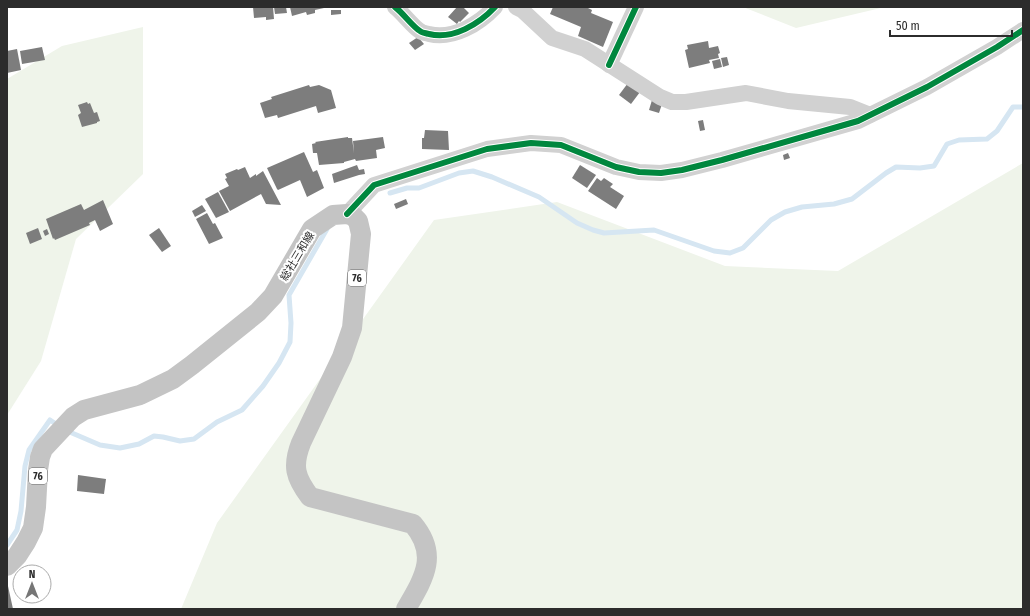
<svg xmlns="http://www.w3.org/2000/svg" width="1030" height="616" font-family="'Fira Sans Condensed','Noto Sans JP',sans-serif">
	<rect width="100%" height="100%" fill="#fff"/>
	<g fill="#eff4ea">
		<path d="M743 7H885L796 28Z"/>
		<path d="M143 27V174L76 239 41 361 7 415V79L62 46Z"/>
		<path d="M1023 163V609H181L217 523 434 220 557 202 725 266 838 271Z"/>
	</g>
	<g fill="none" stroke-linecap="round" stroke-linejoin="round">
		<g stroke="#d6e6f2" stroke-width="5">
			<path d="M390 193 407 188H419L459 173 473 171 492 177 539 197 577 223 593 230 604 233 654 230 714 251 730 253 743 248 771 220 785 212 802 207 834 204 852 199 886 173 896 167 920 168 934 166 947 144 959 140 987 139 997 131 1013 107H1023"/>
			<path d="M65 430 100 445 120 448 139 444 154 436 163 437 180 441 194 439 217 422 242 410 263 386 279 363 290 342 291 323 289 295 327 229"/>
			<path d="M7 545 17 530 21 511 25 466 29 450 50 420 59 426"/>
		</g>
	</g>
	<g fill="#7d7d7d">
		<path d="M253 7H273L274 19 266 20V17L254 18Z"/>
		<path d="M274 7H286L287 13 275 14Z"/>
		<path d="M290 7H323L324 8 315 10V13L307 15 306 12 292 16Z"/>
		<path d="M457 7H463L469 13 460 22 459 21 457 24 448 17Z"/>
		<path d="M553 7H586L592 10 591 13 613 22 603 47 578 36 581 27 550 14Z"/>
		<path d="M331 10H341V14L331 15Z"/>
		<path d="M418 37 424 44 415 50 409 43Z"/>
		<path d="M708 41 709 48 718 46 720 53 718 54 719 58 709 60 710 63 689 68 685 50 688 49 687 45Z"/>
		<path d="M42 47 45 60 22 64 20 51Z"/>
		<path d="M17 49 21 70 7 73V51Z"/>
		<path d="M727 57 729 65 723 67 721 58Z"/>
		<path d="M720 59 722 67 714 69 712 61Z"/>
		<path d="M628 83 640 92 631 104 619 95Z"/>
		<path d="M309 85 310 87 319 85 331 90 336 108 318 113 316 106 278 118 277 115 265 118 260 103 272 99 271 97Z"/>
		<path d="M652 100 662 104 659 113 649 110Z"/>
		<path d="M87 102 88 104 90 103 94 113 97 112 100 121 97 122V123L82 127 78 115 81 113 78 105Z"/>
		<path d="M703 120 705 130 700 131 698 121Z"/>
		<path d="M425 130 448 131 449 150 422 149V138H424Z"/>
		<path d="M348 137V138H352L354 153 353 141 383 137 385 148 376 150 377 158 356 161 355 159 344 162V163L319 165 317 153H313L312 144 316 143 315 142Z"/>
		<path d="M304 152 313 172 317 170 324 188 307 197 300 180 278 190 277 189 267 168Z"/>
		<path d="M788 153 790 158 784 160 783 155Z"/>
		<path d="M357 165 359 170 364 169 365 174 359 175 334 183 332 174Z"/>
		<path d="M580 165 596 175 587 188 572 178Z"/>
		<path d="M245 167 250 178 256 174V176L263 171 281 205 266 204 261 194 230 211 219 191 229 186 225 179 227 178 225 174 237 169 238 170Z"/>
		<path d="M597 178 601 181 604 178 613 184 610 187 624 196 616 209 588 191Z"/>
		<path d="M218 192 229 212 216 218 205 199Z"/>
		<path d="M406 199 408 204 396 209 394 204Z"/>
		<path d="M103 200 113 224 100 231 95 220 89 223 90 225 55 240 54 238 53 239 46 219 81 204 84 210Z"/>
		<path d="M202 205 206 211 195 217 192 211Z"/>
		<path d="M207 213 213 224 215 223 223 238 209 244 196 219Z"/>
		<path d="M38 228 42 239 30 244 26 233Z"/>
		<path d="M159 228 171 246 162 252 149 235Z"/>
		<path d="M47 229 49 234 45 236 43 231Z"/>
		<path d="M78 475 106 479 104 494 77 491Z"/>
		<path d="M8 586 13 609H7V587Z"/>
	</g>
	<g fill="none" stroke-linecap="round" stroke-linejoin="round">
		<g stroke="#d1d1d1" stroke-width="16">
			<path d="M395 7C403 13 413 27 420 31 422 33 426 33 429 34 453 40 479 24 495 7"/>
			<path d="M516 7 522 10 552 38 585 49 660 97 672 102H686L746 93 788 101 850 107 870 115"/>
			<path d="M609 65 636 7"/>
			<path d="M347 214 374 185 487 149 531 143 561 145 616 167 639 172 661 173 682 170 722 160 858 121 927 87 997 47 1023 30"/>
		</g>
		<path stroke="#c4c4c4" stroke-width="20" d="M7 566 17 556 26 542 33 528 36 507 38 470 40 457 43 449 73 417 84 410 140 395 173 379 192 365 258 312 273 296 312 229 333 215 347 214 353 216 358 221 361 234 352 328 342 357 301 443C292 466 295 477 310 497L413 524C439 555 424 578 406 609"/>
		<g stroke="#fff" stroke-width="8">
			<g id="cycleway">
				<path d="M395 7C403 13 413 27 420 31 422 33 426 33 429 34 453 40 479 24 495 7"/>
				<path d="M609 65 636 7"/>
				<path d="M347 214 374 185 487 149 531 143 561 145 616 167 639 172 661 173 682 170 722 160 858 121 927 87 997 47 1023 30"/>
			</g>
		</g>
		<use href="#cycleway" stroke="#00873e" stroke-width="6"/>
	</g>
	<g text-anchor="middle" stroke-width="4" stroke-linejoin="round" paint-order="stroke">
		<g fill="#fff" stroke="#6b6b6b" stroke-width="1">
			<rect x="348" y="270" width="18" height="16" rx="3"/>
			<rect x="29" y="468" width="18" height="16" rx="3"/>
		</g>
		<g font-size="10" font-weight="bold" fill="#2c2c2c">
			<text x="357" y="282">76</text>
			<text x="38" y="480">76</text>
		</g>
		<g font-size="11" fill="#2c2c2c" stroke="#fff">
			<text transform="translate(297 256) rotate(-59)" y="4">総社三和線</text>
		</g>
	</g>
	<rect width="1030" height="616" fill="none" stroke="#2c2c2c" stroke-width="16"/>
	<g transform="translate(32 584)"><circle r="19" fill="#ffffff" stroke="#ababab"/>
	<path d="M0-3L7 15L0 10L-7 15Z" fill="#767676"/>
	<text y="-6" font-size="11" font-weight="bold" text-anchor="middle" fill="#2c2c2c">N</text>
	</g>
	<path d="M890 30v6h122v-6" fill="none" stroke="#2c2c2c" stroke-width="2"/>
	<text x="896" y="30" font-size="12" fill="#2c2c2c" stroke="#ffffff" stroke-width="3" paint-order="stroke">50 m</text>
</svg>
